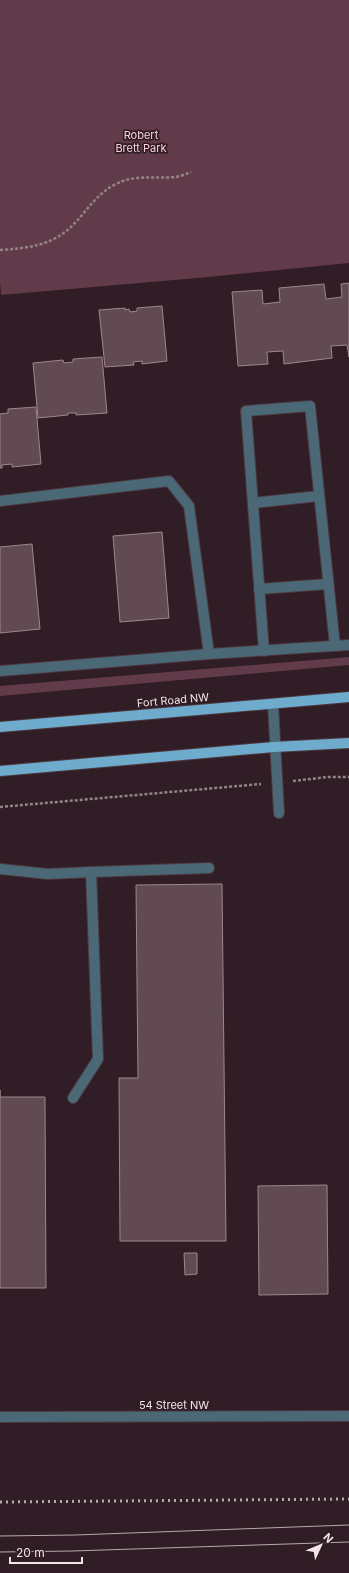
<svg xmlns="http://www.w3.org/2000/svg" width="349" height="1573" font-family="Inter,sans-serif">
	<rect width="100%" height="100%" fill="#311d25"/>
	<g fill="#623b4a">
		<path d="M0 0H349V263L197 278 1 295 0 281Z"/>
		<path d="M349 657V665L0 696V686Z"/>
	</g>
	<g fill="#614a52" stroke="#9f868e">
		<path d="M349 283V357L347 345 331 346 332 358 284 364 283 351 267 352 268 364 238 366 232 292 262 290 263 304 280 302 279 288 324 284 326 299 342 297 341 284Z"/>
		<path d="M162 306 167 361 142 364V361L133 362 134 365 105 367 99 310 125 308V310L129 309 130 312 137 311V308Z"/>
		<path d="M102 357 107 413 76 415V413H68V415L38 418 33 363 63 360 64 363 73 362V359Z"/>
		<path d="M36 407 41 464 12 467V464L2 465V468H0V414L8 413V409Z"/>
		<path d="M162 532 169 618 120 622 113 536Z"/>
		<path d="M32 544 40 629 0 633V547Z"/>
		<path d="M222 884 226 1241H120L119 1078H138L136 885Z"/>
		<path d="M0 1090V1097H45L46 1288H0Z"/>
		<path d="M327 1185 328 1294 259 1295 258 1186Z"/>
		<path d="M184 1253H197V1274L185 1275Z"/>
	</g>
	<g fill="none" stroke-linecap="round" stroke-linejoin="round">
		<g stroke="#4c3940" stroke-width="12">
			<g id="service">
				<path d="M0 501 169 481 189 506 209 654"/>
				<path d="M253 503 319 496"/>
				<path d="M259 589 328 584"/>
				<path d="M264 651 246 411 310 406 335 646"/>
				<path d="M273 704 279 813"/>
				<path d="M0 869 48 874 91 872 98 1059 73 1098"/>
				<path d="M91 872 209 868"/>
			</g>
		</g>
		<g stroke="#4c3940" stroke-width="12">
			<g id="minor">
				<path d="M0 671 209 654 349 645"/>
				<path d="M0 1417 349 1416"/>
			</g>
		</g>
		<g stroke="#4c3940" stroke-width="12">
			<g id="primary">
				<path d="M0 727 349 697"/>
				<path d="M0 771 274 747 349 743"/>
			</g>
		</g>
		<g stroke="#938288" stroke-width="2.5" stroke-dasharray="3 2" stroke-linecap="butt">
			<path d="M0 250C28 248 52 246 73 225 87 211 97 193 116 184 135 174 156 179 176 177 181 176 186 174 191 172"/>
			<path d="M293 781 328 777H349"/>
			<path d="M0 807 261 784"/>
		</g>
		<use href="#service" stroke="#4b6877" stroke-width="10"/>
		<use href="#minor" stroke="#4b6877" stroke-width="10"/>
		<use href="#primary" stroke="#6fabcc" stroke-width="10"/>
		<g stroke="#b9a9ae" stroke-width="1">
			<path d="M0 1536 75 1535 349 1525"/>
			<path d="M0 1552 72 1551 349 1542"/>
		</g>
		<path stroke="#b9a9ae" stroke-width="3" stroke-dasharray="2 4" stroke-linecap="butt" d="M0 1502 349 1499"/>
	</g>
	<g text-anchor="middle" stroke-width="3.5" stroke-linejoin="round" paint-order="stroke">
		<g font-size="11" fill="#f8d0de" stroke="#311d25">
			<text x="141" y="139">Robert<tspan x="141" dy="13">Brett Park</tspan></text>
		</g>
		<g font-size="11" fill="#f3e5e9" stroke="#311d25">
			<text transform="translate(173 700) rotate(-5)" y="4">Fort Road NW</text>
			<text x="174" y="1409">54 Street NW</text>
		</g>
	</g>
	<g transform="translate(321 1545) rotate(46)" stroke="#311d25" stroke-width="3" paint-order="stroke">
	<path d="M0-3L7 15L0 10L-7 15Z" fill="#f3e5e9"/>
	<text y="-6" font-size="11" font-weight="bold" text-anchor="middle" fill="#f3e5e9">N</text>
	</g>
	<path d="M10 1557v6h72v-6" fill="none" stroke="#f3e5e9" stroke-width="2"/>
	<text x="16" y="1557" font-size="12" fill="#f3e5e9" stroke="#311d25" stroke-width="3" paint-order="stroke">20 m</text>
</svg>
